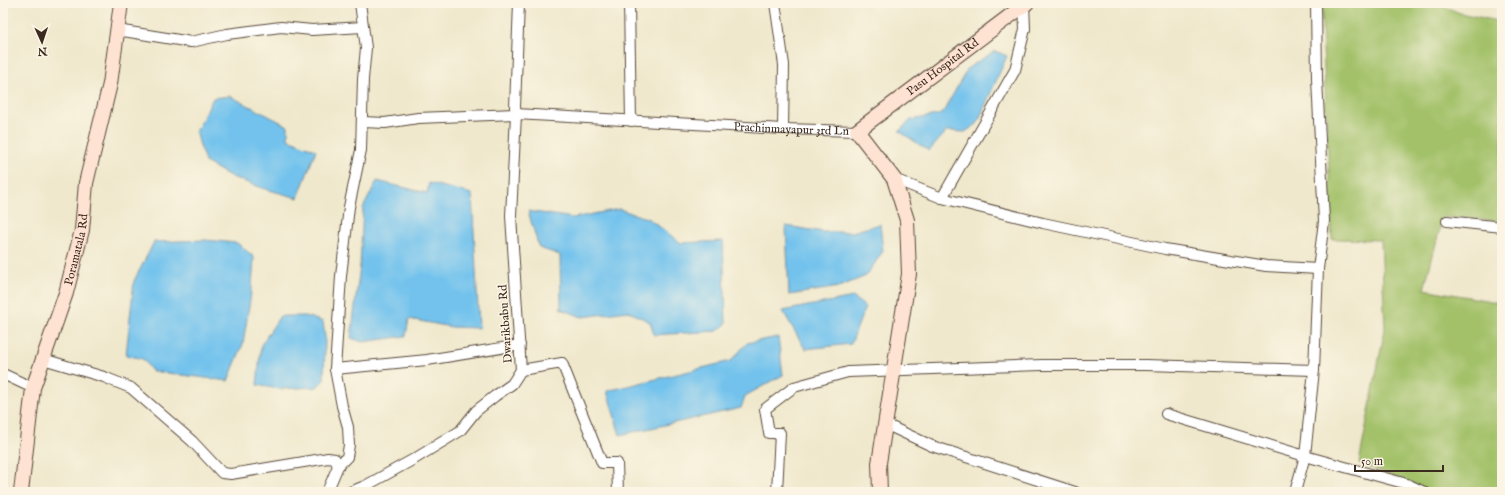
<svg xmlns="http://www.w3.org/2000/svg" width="1505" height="495" font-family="'IM FELL English',serif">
	<rect width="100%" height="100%" fill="#fcf5e5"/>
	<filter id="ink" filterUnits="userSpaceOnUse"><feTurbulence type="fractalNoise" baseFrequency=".025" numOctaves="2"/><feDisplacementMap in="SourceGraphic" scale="8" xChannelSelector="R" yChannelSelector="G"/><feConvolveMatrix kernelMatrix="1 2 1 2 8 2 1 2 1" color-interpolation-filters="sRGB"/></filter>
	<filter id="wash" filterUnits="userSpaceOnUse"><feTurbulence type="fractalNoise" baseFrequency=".012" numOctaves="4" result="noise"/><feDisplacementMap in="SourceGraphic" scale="16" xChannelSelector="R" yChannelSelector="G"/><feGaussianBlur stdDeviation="0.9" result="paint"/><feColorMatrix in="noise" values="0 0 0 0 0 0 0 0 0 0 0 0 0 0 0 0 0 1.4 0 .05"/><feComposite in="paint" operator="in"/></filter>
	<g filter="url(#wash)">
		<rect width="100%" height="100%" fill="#efe8cc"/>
		<path fill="#a3c169" stroke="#6f7644" d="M1321 3H1436L1460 13 1502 22V221L1443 217 1424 289 1502 303V492H1434L1359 463 1385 328 1381 240 1332 239Z"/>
		<g fill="#72c2ed" stroke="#567686">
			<path d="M995 51 1007 56 977 124 965 132 947 131 929 151 899 131 911 120 942 114 968 68Z"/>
			<path d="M230 96 288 126V139L316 150 298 198 262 188 232 177 205 162 196 132 213 98Z"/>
			<path d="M377 181 427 193 429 183 472 194 479 328 451 327 409 319 406 336 363 342 351 338 360 266 363 208Z"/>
			<path d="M619 209 649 219 681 243 723 241 726 324 717 331 654 335 650 322 628 311 582 317 561 309 560 255 539 248 528 211 573 218Z"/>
			<path d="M880 224 883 251 866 276 839 287 789 295 786 226 824 232H852Z"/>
			<path d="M205 240 237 243 254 257 252 287 243 344 228 381 152 371 143 359 126 355 134 281 154 242Z"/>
			<path d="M853 297 865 307 851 344 805 349 783 311Z"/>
			<path d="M280 316H306L323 322 325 338 324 380 317 387 279 389 257 385 261 345Z"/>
			<path d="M778 337 783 375 745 396 741 408 620 435 607 391 731 361 747 343Z"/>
		</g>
	</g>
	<g filter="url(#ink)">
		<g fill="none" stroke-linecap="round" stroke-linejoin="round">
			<g stroke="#564638" stroke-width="12">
				<g id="street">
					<path d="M519 3 515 107 516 114 511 216 521 370"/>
					<path d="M629 3 631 121"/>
					<path d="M775 3 784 65 783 129"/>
					<path d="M117 30 191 42 227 34 281 27 312 30 363 27"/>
					<path id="s1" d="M363 122 385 123 418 118 516 114 783 129 857 131"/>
					<path d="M894 179 942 198 1043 223 1165 249 1266 266 1318 269"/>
					<path d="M942 198 1015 70 1025 29 1024 3"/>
					<path d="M1447 221 1502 227"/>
					<path d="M43 359 104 377 131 388 192 441 222 473 231 474 328 458 335 459 338 466 327 492"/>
					<path d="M335 369 427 360 520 345"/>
					<path d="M521 370 562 363 602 463H617L618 492"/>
					<path d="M3 374 33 388"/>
					<path d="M1166 414 1305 456 1407 484 1424 492"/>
					<path d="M885 424 932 446 1075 492"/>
					<path d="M338 466 347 457 349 445 348 427 342 406 335 369 341 276 349 207 361 150 363 79 366 48 360 3"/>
					<path d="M350 492 367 485 416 458 460 431 476 411 495 396 512 384 521 370"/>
					<path d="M777 492 780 433H769L765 409 794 387 848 372 1042 365H1146L1314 370"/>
					<path d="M1295 492 1305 456 1314 370 1318 269 1324 221 1317 79 1316 3"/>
				</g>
			</g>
			<g stroke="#564638" stroke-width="16">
				<g id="secondary">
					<path id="s2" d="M21 492 33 388 66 293 82 230 86 183 110 84 121 3"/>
					<path id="s3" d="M880 492 879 463 909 274 907 220 894 179 857 131 1027 3"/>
				</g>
			</g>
			<use href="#street" stroke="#fff" stroke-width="10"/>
			<use href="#secondary" stroke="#fee3d2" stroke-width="14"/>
		</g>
	</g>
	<g text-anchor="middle" stroke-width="3" stroke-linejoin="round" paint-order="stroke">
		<g font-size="12" fill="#3b2a1e" stroke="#fcf5e5">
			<text dy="4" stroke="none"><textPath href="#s3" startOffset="485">Pasu Hospital Rd</textPath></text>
			<text dy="4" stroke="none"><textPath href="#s1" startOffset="429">Prachinmayapur 3rd Ln</textPath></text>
			<text dy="4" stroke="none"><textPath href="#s2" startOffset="250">Poramatala Rd</textPath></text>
			<text transform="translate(505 324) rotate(-94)" y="4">Dwarikbabu Rd</text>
		</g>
	</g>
	<rect width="1505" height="495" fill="none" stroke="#fcf5e5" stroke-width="16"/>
	<g transform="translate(42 42) rotate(177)" stroke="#fcf5e5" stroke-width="3" paint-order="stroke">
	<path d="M0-3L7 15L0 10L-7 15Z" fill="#3b2a1e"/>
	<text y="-6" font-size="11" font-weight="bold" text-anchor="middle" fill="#3b2a1e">N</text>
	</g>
	<path d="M1355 465v6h88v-6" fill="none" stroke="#3b2a1e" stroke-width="2"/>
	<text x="1361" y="465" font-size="12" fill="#3b2a1e" stroke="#fcf5e5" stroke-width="3" paint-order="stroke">50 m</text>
</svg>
